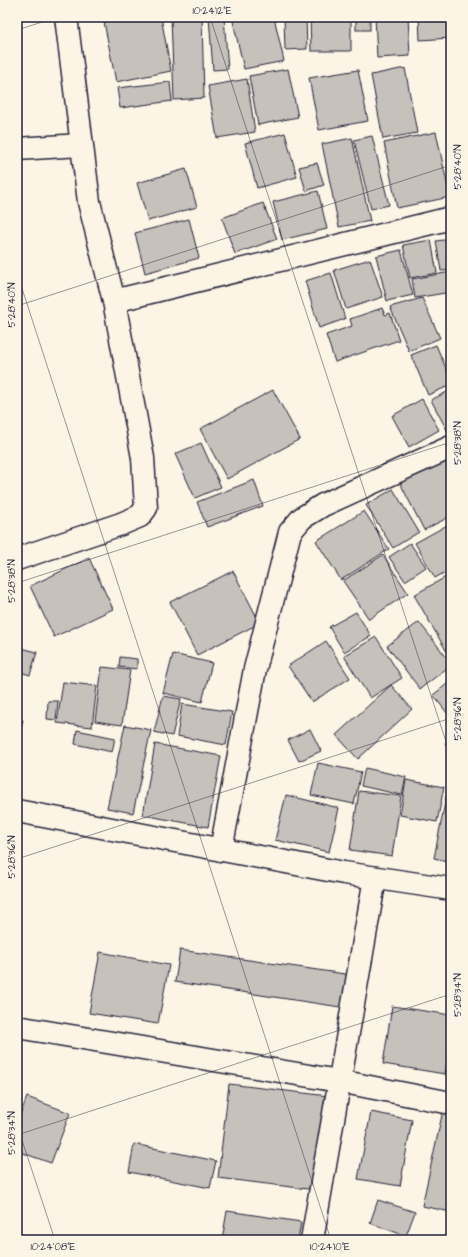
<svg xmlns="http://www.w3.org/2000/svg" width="468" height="1257" font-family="'Architects Daughter',sans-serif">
	<rect width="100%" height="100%" fill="#fcf5e5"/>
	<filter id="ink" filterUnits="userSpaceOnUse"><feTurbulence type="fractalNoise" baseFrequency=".025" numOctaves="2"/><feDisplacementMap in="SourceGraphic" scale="8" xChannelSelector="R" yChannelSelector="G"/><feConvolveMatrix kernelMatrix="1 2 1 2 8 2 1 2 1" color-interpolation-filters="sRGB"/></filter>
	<g filter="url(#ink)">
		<g fill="#c6c1bb" stroke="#22223b">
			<path d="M128 17H161L171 71 116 82 104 22Z"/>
			<path d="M171 17H202L204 98 174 100Z"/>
			<path d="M209 17H224L228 69 213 70Z"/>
			<path d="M232 17H274L284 61 244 69Z"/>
			<path d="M284 17H306L307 49 285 50Z"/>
			<path d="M310 17H351V51H311Z"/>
			<rect x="356" y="17" width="14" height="13"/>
			<path d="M375 17H408L410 56 377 58Z"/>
			<path d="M419 17H451V38L420 40Z"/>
			<path d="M405 68 417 133 383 139 371 75Z"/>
			<path d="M288 69 298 117 258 125 249 76Z"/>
			<path d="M358 70 368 121 319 130 309 78Z"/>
			<path d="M247 79 255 132 217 138 208 86Z"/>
			<path d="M170 82 172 101 120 108 117 88Z"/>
			<path d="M436 132 450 197 397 208 384 143Z"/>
			<path d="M285 133 297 177 257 188 245 143Z"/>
			<path d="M372 136 389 205 371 209 354 140Z"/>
			<path d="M352 138 370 221 339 227 322 144Z"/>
			<path d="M317 163 324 185 306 191 299 167Z"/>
			<path d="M186 169 197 207 148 221 137 183Z"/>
			<path d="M318 191 327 229 282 240 273 202Z"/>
			<path d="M263 203 277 239 235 254 222 218Z"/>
			<path d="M189 219 199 258 145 273 135 233Z"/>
			<path d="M451 239V270L441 271 436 241Z"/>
			<path d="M431 240 437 273 410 278 403 245Z"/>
			<path d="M401 250 413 295 387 301 376 256Z"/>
			<path d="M370 259 383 297 346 309 334 270Z"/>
			<path d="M451 272V292L415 298 412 279Z"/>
			<path d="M331 273 345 319 319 328 305 281Z"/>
			<path d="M422 298 440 338 409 351 390 307Z"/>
			<path d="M382 308 385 315 390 313 399 340 335 362 326 335 352 326 350 319Z"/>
			<path d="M436 345 451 380V385L428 395 411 355Z"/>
			<path d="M273 390 300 439 227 479 200 429Z"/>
			<path d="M451 390V433L449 434 431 400Z"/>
			<path d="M422 399 439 430 409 447 392 416Z"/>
			<path d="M201 443 221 487 195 498 175 454Z"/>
			<path d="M447 457 451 466V516L424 530 399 481Z"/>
			<path d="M254 480 263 506 207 527 197 502Z"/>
			<path d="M393 489 419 532 393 548 366 505Z"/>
			<path d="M364 511 389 549 341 580 316 541Z"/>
			<path d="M451 523V569L435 578 415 543Z"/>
			<path d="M410 543 426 567 405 581 389 557Z"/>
			<path d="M383 555 408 593 369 619 343 581Z"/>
			<path d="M89 558 113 609 54 637 30 586Z"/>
			<path d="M233 571 260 623 197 655 170 602Z"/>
			<path d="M451 574V650L447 652 414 595Z"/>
			<path d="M356 612 371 636 344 652 329 627Z"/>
			<path d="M419 622 451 663V665L420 689 387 646Z"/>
			<path d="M376 637 402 678 370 698 344 656Z"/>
			<path d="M326 641 350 678 312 702 288 666Z"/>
			<path d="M17 647 37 652 30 675 17 671Z"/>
			<path d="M173 654 212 663 202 702 163 693Z"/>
			<path d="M120 657 137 659V669L119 667Z"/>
			<path d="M102 667 130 670 122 725 95 721Z"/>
			<path d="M451 681V718L433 695Z"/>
			<path d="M63 682 97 686 92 727 57 723Z"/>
			<path d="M391 685 412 709 358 759 336 735Z"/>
			<path d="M163 696 181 699 172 736 154 732Z"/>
			<path d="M48 701H58L56 720 47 719Z"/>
			<path d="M182 704 232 712 226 745 177 736Z"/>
			<path d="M17 719 23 720 18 739H17Z"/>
			<path d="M125 725 151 730 133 813 107 808Z"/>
			<path d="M310 729 321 751 299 761 288 740Z"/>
			<path d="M77 730 115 738 112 752 75 744Z"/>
			<path d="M451 740V752L445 743Z"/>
			<path d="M155 744 221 756 208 827 143 815Z"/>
			<path d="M318 763 361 772 354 804 311 795Z"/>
			<path d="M365 768 406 777 402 795 361 786Z"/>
			<path d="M406 780 444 787 437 822 400 815Z"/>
			<path d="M359 791 401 796 392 856 350 850Z"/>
			<path d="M447 792H451V862L434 858Z"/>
			<path d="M286 795 339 808 329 852 275 840Z"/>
			<path d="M180 950 352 975 347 1008 175 982Z"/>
			<path d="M100 952 169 965 158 1024 89 1013Z"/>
			<path d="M392 1006 451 1015V1035L445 1074 383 1064Z"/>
			<path d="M450 1052H451V1077L446 1076Z"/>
			<path d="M229 1084 328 1096 316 1190 218 1178Z"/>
			<path d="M27 1097 70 1113 51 1163 17 1151V1123Z"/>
			<path d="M444 1106 451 1108V1212L422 1206Z"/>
			<path d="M371 1112 412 1120 400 1186 358 1179Z"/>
			<path d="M134 1144 216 1161 210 1188 129 1172Z"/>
			<path d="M378 1200 415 1212 406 1236 370 1223Z"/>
			<path d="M227 1211 301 1222 298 1240H222Z"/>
		</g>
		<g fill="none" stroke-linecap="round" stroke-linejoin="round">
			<g stroke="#22223b" stroke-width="25">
				<g id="minor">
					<path d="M17 149 81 145"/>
					<path d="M114 301 451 218"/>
					<path d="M17 559 121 524 140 516 146 508 143 458 114 301 89 202 66 17"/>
					<path d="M17 811 344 873 451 889"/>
					<path d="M221 850 255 669 290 532 302 518 323 505 451 447"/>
					<path d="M17 1027 339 1081 451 1103"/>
					<path d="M312 1240 375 878"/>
				</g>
			</g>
			<use href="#minor" stroke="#fcf5e5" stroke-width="22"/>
		</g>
	</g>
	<path fill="none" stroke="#22223b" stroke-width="1" stroke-opacity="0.45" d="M210 17 451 757M17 30 58 17M17 273 331 1240M17 306 451 165M17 583 451 442M17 859 451 718M17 1125 55 1240M17 1135 451 994"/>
	<rect width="468" height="1257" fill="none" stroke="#fcf5e5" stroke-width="44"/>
	<rect x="22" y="22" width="424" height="1213" fill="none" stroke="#22223b" stroke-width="1.5"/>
	<g font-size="10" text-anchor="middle" fill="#22223b">
		<text x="212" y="14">10°24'12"E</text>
		<text transform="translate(457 167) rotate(-90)" y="4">5°28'40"N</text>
		<text transform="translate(11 305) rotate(-90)" y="4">5°28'40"N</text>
		<text transform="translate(457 443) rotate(-90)" y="4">5°28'38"N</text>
		<text transform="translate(11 581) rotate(-90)" y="4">5°28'38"N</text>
		<text transform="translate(457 719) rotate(-90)" y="4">5°28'36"N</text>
		<text transform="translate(11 857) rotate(-90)" y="4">5°28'36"N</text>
		<text transform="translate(457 995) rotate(-90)" y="4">5°28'34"N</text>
		<text transform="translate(11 1133) rotate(-90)" y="4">5°28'34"N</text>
		<text x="53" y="1250">10°24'08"E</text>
		<text x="330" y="1250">10°24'10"E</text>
	</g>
</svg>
